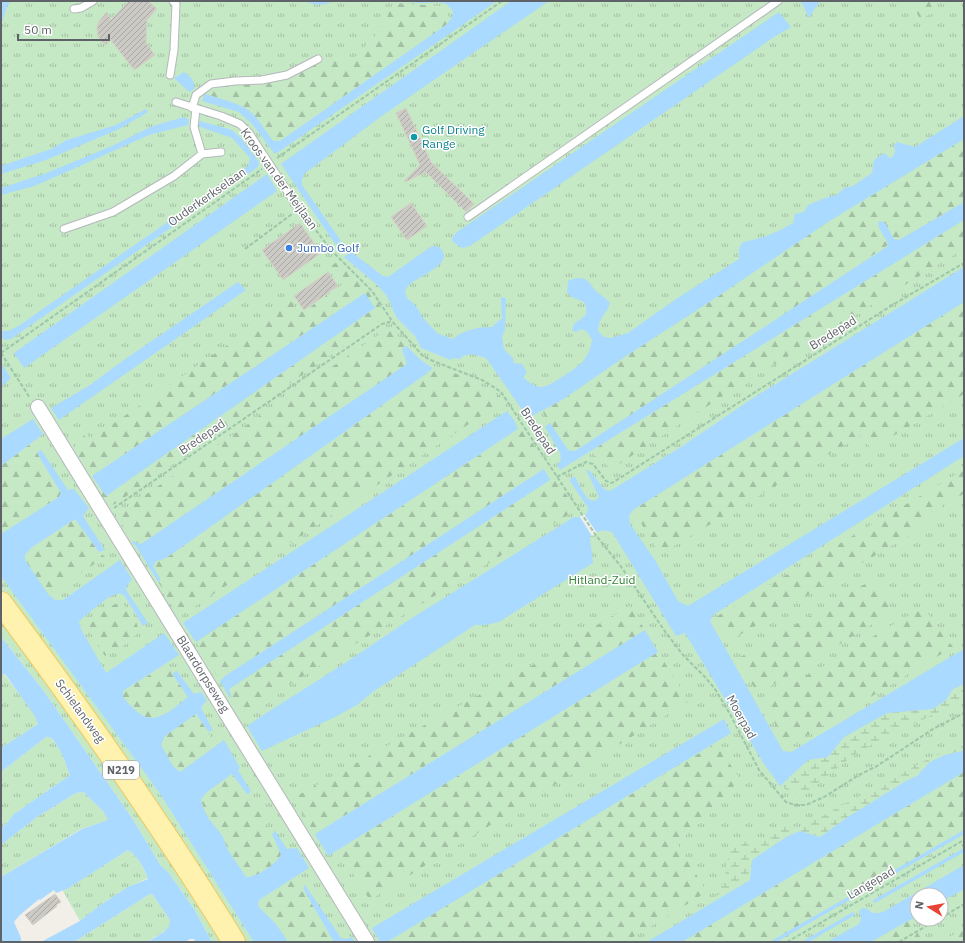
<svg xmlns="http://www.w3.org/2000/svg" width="965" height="943" font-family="'IBM Plex Sans',sans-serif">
	<defs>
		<pattern id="grass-tufts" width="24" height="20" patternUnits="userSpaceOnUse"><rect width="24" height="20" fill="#c5e8c5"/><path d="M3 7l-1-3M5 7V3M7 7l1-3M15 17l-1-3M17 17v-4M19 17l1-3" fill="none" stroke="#a3c0a4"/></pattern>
		<pattern id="forest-firs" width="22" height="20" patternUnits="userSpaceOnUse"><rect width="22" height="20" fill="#c5e8c5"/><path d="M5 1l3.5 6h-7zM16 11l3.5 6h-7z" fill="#a3c0a4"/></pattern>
		<pattern id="wetland-marsh" width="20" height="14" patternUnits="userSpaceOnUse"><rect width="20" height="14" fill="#c5e8c5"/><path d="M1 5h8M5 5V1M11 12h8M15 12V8" fill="none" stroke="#a3c0a4"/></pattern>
		<pattern id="building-hatch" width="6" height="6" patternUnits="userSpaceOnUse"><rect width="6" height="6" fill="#cccac5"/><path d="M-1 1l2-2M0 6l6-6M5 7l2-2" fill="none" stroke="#a9a8a4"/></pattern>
	</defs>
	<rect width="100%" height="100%" fill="#f1efe8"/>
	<g fill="url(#grass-tufts)" fill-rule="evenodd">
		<path d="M1 1H964V942H239L20 617 1 592ZM917 895H941V919H917Z"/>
		<path d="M1 614 171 857 222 942H212L194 909 168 872 161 866 132 818 100 772 43 690 1 637Z"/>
		<path d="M1 674H4L36 716 38 724 1 748Z"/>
		<path d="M46 737 52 738 62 754 70 775 14 814 5 825 1 827V772Z"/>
		<path d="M83 792 103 811 109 820 81 829 1 877V845L37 817 76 793Z"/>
		<path d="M128 850C138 856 143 868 148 878 121 890 102 903 80 921L63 891Z"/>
		<path d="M150 894 153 895 170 920V926L168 929 147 942H74Z"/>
	</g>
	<g fill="url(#forest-firs)" fill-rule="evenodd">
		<path d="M910 1H929L934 12 920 19Z"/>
		<path d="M393 3 440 6 451 19 446 25 280 141H273L252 113 226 100 205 94 206 90 213 86 251 83 263 85 287 80 325 60 351 61 374 37 385 22Z"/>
		<path d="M964 139V202L899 240 894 239 885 223 878 227 887 241 888 245 589 443 575 451 568 450 542 411 562 400 626 356 714 299 828 222Z"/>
		<path d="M964 220V249L732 390 616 466 609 467 591 452H589Z"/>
		<path d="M344 257 376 284 387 296 379 304 386 317 115 504 105 508 74 457C73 445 77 441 86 434L91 439 291 301 296 310 303 312 342 285 331 266ZM364 293 375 308 106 495 92 476Z"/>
		<path d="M964 302V394L871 449 863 434 660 554 633 510Z"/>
		<path d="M390 327 407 346 402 349 408 364 140 544 133 541 116 515Z"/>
		<path d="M435 366C462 375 481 384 505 400L179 617 159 583 160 579 153 566 156 561 164 559 175 552 426 374Z"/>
		<path d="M522 427 576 510 242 713 231 696 229 689 549 480 544 470 225 676 220 681 196 642Z"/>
		<path d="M32 443 61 493 59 497 1 534V466Z"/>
		<path d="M964 470V494L946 502 920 529 733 639 725 637 714 618Z"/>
		<path d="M75 519 99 552 105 557 48 594 25 560V556L31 548Z"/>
		<path d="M870 581 881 588 890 606 889 614 758 694 737 659Z"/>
		<path d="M120 602C130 610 137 620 139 632L123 646 105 656 87 627 88 623 111 606Z"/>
		<path d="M630 606 645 630 315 834 293 798 544 659 583 633Z"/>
		<path d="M923 607 953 647 788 747 768 711 771 697Z"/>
		<path d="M658 652 689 701 370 900 337 850Z"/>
		<path d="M167 664 188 697C175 707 156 727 139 713 133 709 128 703 123 697V691Z"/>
		<path d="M196 713 216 745 180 772 173 766 161 745 165 736Z"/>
		<path d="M716 743 740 779 708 815 677 843 707 892 625 942H387Z"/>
		<path d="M964 772V834L777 942H682Z"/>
		<path d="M232 774 246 794 250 793 281 854C277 865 258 877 246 878 240 869 234 861 229 851 226 846 225 839 221 834 213 823 204 814 201 799L207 792Z"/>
		<path d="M298 875 305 885 303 889 334 942H288L276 924 258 906 259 900Z"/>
		<path d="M910 920 923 942H871Z"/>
		<path d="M964 929V942H940Z"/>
	</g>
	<g fill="url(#wetland-marsh)">
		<path d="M964 684V698L941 711 885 737 851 757 807 792 797 793 787 790 780 786 808 760 828 757 844 737 887 713 909 710 946 700 953 689Z"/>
		<path d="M964 742V750L958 752 945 755 930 762 917 776 906 781 848 817 820 837 800 831 788 836 752 860 751 880 710 906 725 880 726 869 730 847 750 840 763 839 779 826 802 827 958 743Z"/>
	</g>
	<g fill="#aadaff">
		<path d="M1 1H13L8 4 1 25Z"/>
		<path d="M303 1H333C323 7 313 4 303 1Z"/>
		<path d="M410 1H497L277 153H274L253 125 239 112 202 101 204 94C218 98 241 103 252 113 260 121 266 132 273 141H280L446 25 451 19 453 11C451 9 448 5 446 4 435 0 420 6 410 1Z"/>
		<path d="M511 1H549L383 115 304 174 302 180V185L341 241 336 245 281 164Z"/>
		<path d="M801 1H820L809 18Z"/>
		<path d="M779 12 791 27 774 37 470 246 462 248 453 242 452 238 457 232Z"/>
		<path d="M184 72C190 76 195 81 194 89L189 92 174 78Z"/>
		<path d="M146 109 148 112 119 129 46 160 1 174V166L51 149 67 140 116 125Z"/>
		<path d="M964 116V139L828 222 714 299 626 356 562 400 528 418 486 358 472 354 463 356 460 359 453 358 451 360 421 348 415 336 397 318 387 296 376 284 344 257 351 252 383 276 388 277 429 248C433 246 436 245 440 248 457 264 415 277 408 286 407 287 406 289 405 291L407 298 416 306 423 318 437 333 452 339C465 330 477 327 492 327L502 318 501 297 506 298 505 329 502 337 504 349 513 358 514 363 522 364 527 373 523 377C529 382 534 387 542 387 549 387 580 366 584 360 589 353 591 347 592 339L587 332 582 329 576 332 572 330 574 324 586 315C589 295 575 304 567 292L568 281C577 277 585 276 591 285 592 285 594 290 595 290 600 295 605 297 610 303 607 314 599 316 598 331L604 337 611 338 628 333 676 299 739 259V248L743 242C764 238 774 234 793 223L795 214 804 212 808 205 828 197 837 195 844 188 853 186 872 173 874 160 884 153 890 158 894 155 895 150 894 145 897 142 915 147Z"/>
		<path d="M184 117 189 120 188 125 149 135 53 178 34 186 1 195V188L44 174 112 146 153 126Z"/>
		<path d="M200 121 232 130 241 138 259 162 258 167 11 339 6 340 1 338V331H8L17 327 248 166 249 164 250 158 232 138 200 127 199 124Z"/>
		<path d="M267 174 277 191 24 368 14 353Z"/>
		<path d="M964 202V220L560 470 557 465 561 460 560 453 545 427 550 423 568 450 575 451 888 246C887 237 879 232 878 223L880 221 885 223 894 239 899 240Z"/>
		<path d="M964 267V302L633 510 629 516 630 524 655 560 678 601 688 606 964 438V456L713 615 710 621 783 751 791 752 964 649V684L953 689 946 700 933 709 887 713 844 737 828 757 808 760 780 786 764 764 685 633 676 636 612 532C603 530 597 530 590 537L593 563 499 622 485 625H475L374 691 357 705 337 716 262 751 247 726 271 710 342 665 412 618 574 517H581L587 513 588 508 570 481 571 477H575C580 485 589 510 599 497L587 472V470H589L604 489 610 491 681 447 750 400Z"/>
		<path d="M238 282 246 290 59 420 51 408 90 385 124 360Z"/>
		<path d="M365 293 375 308 106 496 92 476Z"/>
		<path d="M407 346C415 355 422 362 433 368L426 374 175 552 164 559 156 561 153 566 160 579 159 583 136 546 132 543 133 541 141 544 407 364 402 349Z"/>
		<path d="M1 363 11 378 1 387Z"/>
		<path d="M507 411 514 420 518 429 196 642 183 623Z"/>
		<path d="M33 419 43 434 1 466V439Z"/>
		<path d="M41 450 68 490 74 489 89 508 83 516 105 550 99 552 75 519 31 548 25 555V560L48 594 55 600H63L120 560 132 579 128 584 126 590 148 623 143 626 124 595C121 594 120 593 117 594 108 595 87 615 79 621L81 629 106 673 164 633 179 655 123 691V697C128 703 133 709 139 713 156 727 175 707 188 697L173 675V673L177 671 194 694 201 692 207 700 201 708 213 730 209 732 196 714 165 736 161 745 173 766 180 772 224 740 240 768 238 770 251 791 250 793 247 794 232 774 207 792 201 799 202 805 208 818 222 835 228 850 246 877C257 877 277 864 281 854L272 834 275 831 287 849 297 848 309 868 259 900 258 906 276 924 288 942H254L159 792 1 576V534L59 497 61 493 37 453Z"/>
		<path d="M544 469 550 480 229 689 231 696 230 698 220 681 225 676Z"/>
		<path d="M645 630 658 652 328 856 315 834Z"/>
		<path d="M1 637 43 690 100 772 132 818 161 866 168 872 194 909 212 942H195L194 939H190L185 942H147C155 937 171 931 170 920L153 895 150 894 74 942H41L80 921 99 906 128 887 148 879C144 868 138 856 128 850L67 889 56 893 54 890 40 900 39 899 20 915 14 922 21 938V942H1V877L82 829 108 820 103 811 83 792 76 793 37 817 1 845V827L5 825 14 814 70 775 62 754 52 738 46 737 1 772V748L38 724 35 716 5 674H1Z"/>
		<path d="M724 719 731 733 387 942H380L372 928Z"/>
		<path d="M964 750V772L682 942H647L750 880 752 860 788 836 800 831 820 837 848 817 906 781 917 776 930 762 945 755 958 752Z"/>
		<path d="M964 865V889L941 902V895H917V916L871 942H827L859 924 861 919 859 912 862 908 868 909 872 913H878L883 912Z"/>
		<path d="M305 885 341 938 347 939 352 937 355 942H334L303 888Z"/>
	</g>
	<path fill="#f1efe8" d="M584 514 597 533 592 536 580 517Z"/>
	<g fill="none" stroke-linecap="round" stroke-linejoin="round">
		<g stroke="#aadaff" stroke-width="3.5">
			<path d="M875 901 964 850"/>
			<path d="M773 942 964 832"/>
			<path d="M805 942 853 914"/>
		</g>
	</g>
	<g fill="url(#building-hatch)" stroke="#d6d1c6">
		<path d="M129 1H148L157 9 147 20 146 43 155 55 134 70 110 39 106 45 101 41 98 36 97 29 99 21 107 12 111 20Z"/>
		<path d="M406 108 431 162 474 204 466 212 426 172 405 182 404 181 420 165 396 113Z"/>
		<path d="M411 203 427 226 407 240 391 217Z"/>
		<path d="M300 223 321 253 283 280 262 250Z"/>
		<path d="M328 272 338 286 304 310 294 296Z"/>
		<path d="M55 894 61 902 56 905 57 906 33 925 25 915Z"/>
	</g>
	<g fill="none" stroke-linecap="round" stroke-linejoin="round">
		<g stroke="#b5b8bc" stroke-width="9">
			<g id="service">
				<path d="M74 9 81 8 93 1"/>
				<path d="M170 75 174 50 176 4 173 1"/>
				<path d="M176 102 221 116 240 124 249 133 299 209"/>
				<path d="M192 108 196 95 211 84 235 81 262 80 287 75 318 59"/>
				<path d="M196 109 194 127 202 154 221 152"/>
				<path d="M468 217 778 1"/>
				<path d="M64 229 113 212 174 176 202 154"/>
			</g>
		</g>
		<g stroke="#b5b8bc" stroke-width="16">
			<path id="minor" d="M38 407 367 942"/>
		</g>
		<g stroke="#f2c960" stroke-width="24">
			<path id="primary" d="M1 603C83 713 162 825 234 942"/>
		</g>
		<g stroke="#9cc7a9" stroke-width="2" stroke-dasharray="4 2" stroke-linecap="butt">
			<path d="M277 158 502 1"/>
			<path d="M305 216 331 250 372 291 392 321 423 356 433 361 482 380 492 386 501 392 595 534 622 568 664 630 683 655 705 677 715 689 730 714 759 770 786 802 795 805H806L824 797 859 775 877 766 933 729 964 713"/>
			<path d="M245 249 292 214"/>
			<path d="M1 353 262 169"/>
			<path d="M1 353 30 398"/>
			<path d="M557 477 586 462 593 464 606 481 612 483 894 304 964 263"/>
			<path d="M114 508 382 324 392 321"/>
			<path d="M941 918 964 904"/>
			<path d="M787 942 964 840"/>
			<path d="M899 942 938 919"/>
		</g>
		<use href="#service" stroke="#fff" stroke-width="7"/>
		<use href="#minor" stroke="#fff" stroke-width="14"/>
		<use href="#primary" stroke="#fff2af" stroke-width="22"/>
	</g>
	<circle fill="#0f9aa8" stroke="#fff" stroke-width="1.5" cx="414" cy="137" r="4"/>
	<circle fill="#3f7fe0" stroke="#fff" stroke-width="1.5" cx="289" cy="248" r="4"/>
	<g text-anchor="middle" stroke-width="3" stroke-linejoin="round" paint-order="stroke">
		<rect fill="#fff" stroke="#8f9295" stroke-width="1" x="103" y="761" width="36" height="18" rx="3"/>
		<g font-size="11" font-weight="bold" fill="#5f6368">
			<text x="121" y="774">N219</text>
		</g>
		<g font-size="12" fill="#0d838f" stroke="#fff" text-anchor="start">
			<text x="422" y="134">Golf Driving<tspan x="422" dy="14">Range</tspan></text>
		</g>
		<g font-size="12" fill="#5f6368" stroke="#fff">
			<text transform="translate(279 179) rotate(54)" y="4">Kroos van der Meijlaan</text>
			<text transform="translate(207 197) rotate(-35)" y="4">Ouderkerkselaan</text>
			<text transform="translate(833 333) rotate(-32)" y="4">Bredepad</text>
			<text transform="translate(538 431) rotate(57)" y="4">Bredepad</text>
			<text transform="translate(202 437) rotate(-34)" y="4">Bredepad</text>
			<text transform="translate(203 674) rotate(58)" y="4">Blaardorpseweg</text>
			<text transform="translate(80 711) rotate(54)" y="4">Schielandweg</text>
			<text transform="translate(741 717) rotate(61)" y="4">Moerpad</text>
			<text transform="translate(871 883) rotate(-30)" y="4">Langepad</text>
		</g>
		<g font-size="12" fill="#366cbe" stroke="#fff" text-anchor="start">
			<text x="297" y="252">Jumbo Golf</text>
		</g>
		<g font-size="12" fill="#348238" stroke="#fff">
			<text x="602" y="584">Hitland-Zuid</text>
		</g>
	</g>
	<rect width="965" height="943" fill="none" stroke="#5f6368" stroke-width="4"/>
	<g transform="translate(929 907) rotate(281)"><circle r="19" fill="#ffffff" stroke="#bfc1c3"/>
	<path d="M0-3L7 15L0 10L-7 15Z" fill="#ea4335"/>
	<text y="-6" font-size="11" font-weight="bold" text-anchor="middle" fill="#5f6368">N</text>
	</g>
	<path d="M18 34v6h91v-6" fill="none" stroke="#5f6368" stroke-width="2"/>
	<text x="24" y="34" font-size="12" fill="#5f6368" stroke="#ffffff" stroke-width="3" paint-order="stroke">50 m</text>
</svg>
